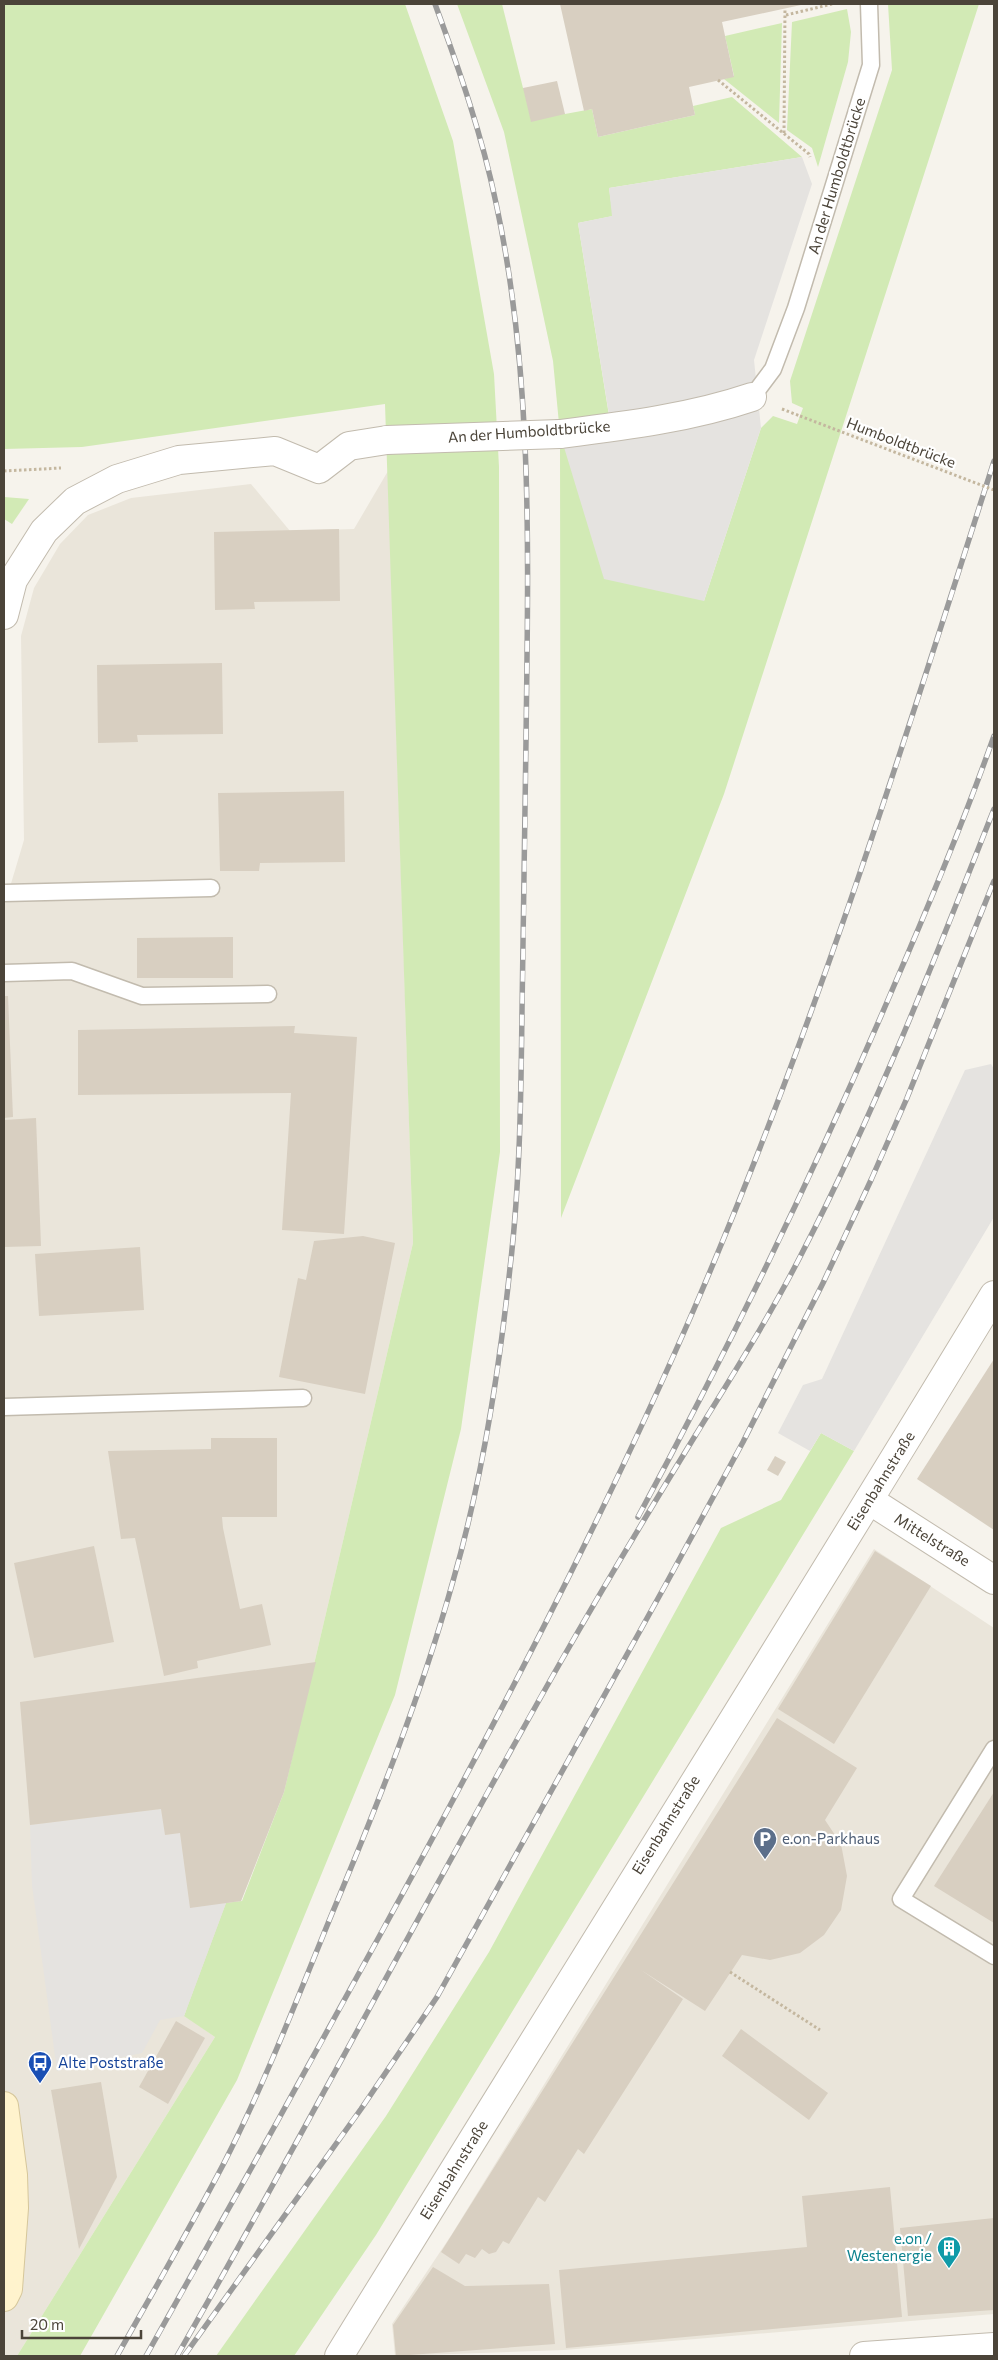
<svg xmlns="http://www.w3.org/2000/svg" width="998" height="2360" font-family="Commissioner,sans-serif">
	<rect width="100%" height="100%" fill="#f6f3ec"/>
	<g fill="#eae5da">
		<path d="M388 471 413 1243 284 1792 241 1901 184 2015 215 2037 17 2356H4V907L24 840 21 636 34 588 60 544 88 515 131 498 251 484 290 531 354 529Z"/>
		<path d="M874 1549 994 1628V2314L564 2350 395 2356 392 2324 452 2234Z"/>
	</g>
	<g fill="#d2eab5">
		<path d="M4 4H405L453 141 494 374 499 467 500 1152 461 1429 395 1695 237 2080 80 2356H17L215 2037 184 2016 226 1903 242 1901 284 1792 413 1243 385 404 82 447 4 449Z"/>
		<path d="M457 4H502L523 88 565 114 592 109 598 137 695 115 693 106 732 97 802 157 609 188 613 216 578 223 611 428 704 601 761 428 773 416 797 424 803 408 792 403 790 381 892 70 888 4H979L724 794 561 1218 560 434 553 361 504 132Z"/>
		<path d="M847 9 851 32 848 62 818 167 812 148 787 130 792 22Z"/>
		<path d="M782 23 779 123 724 79 734 76 725 36Z"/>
		<path d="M4 497 29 499 12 524 4 519Z"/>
		<path d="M821 1433 854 1451 376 2235 294 2356H216L386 2116 489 1952 721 1528 781 1500Z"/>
	</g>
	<g fill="#e5e3e0">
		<path d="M802 157 812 184 754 360 761 428 704 601 604 579 560 434 611 427 578 223 612 216 609 188Z"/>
		<path d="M991 1064 994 1069V1217L854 1451 821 1433 810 1451 778 1433 803 1385 822 1379 965 1070Z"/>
		<path d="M161 1809 165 1835 180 1833 190 1907 226 1903 184 2016 160 2020 142 2053 57 2071 32 1885 30 1825Z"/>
	</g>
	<g fill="#d8cfc1">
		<path d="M560 4H801V5L722 22 734 77 689 87 695 115 598 137 592 109 584 111Z"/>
		<path d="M557 81 565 114 531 122 523 88Z"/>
		<path d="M339 529 340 601 254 602 255 609 215 610 214 532Z"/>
		<path d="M222 663 223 734 137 735 138 742 98 743 97 665Z"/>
		<path d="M344 791 345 862 260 863 259 871H220L218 793Z"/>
		<path d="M233 937V978H137V938Z"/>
		<path d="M4 996H8L13 1117 4 1118Z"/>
		<path d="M295 1026 294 1033 357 1037 344 1234 282 1230 291 1093 78 1095V1030Z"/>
		<path d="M36 1118 41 1246 4 1247V1120Z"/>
		<path d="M363 1236 395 1243 365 1394 279 1377 298 1278 306 1280 314 1241Z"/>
		<path d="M140 1247 144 1310 39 1316 35 1254Z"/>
		<path d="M994 1359V1530L917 1479Z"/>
		<path d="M211 1438H277V1517H222L223 1528 240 1609 262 1604 271 1645 197 1661 198 1668 164 1676 135 1538 121 1539 108 1451 211 1449Z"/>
		<path d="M775 1456 786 1462 778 1476 767 1470Z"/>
		<path d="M94 1546 114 1642 34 1658 14 1563Z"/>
		<path d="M875 1551 931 1586 834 1744 778 1709Z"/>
		<path d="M316 1662 284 1792 241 1901 190 1908 180 1833 165 1835 161 1809 30 1825 20 1702Z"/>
		<path d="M777 1718 857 1768 825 1820 841 1844 847 1876 841 1910 824 1935 800 1953 770 1960 742 1955 705 2011 641 1970 683 1999 584 2154 578 2149 545 2202 538 2197 509 2244 503 2241 496 2252 489 2254 482 2249 475 2258 466 2254 459 2264 441 2252Z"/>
		<path d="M994 1792V1923L934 1886Z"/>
		<path d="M176 2021 205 2038 168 2104 139 2087Z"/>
		<path d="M741 2029 828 2093 809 2120 722 2056Z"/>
		<path d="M101 2082 117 2177 79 2249 51 2090Z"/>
		<path d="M890 2187 902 2317 566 2348 559 2270 807 2247 802 2196Z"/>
		<path d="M994 2218V2310L908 2316 900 2228Z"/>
		<path d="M433 2267 465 2286 549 2284 555 2344 396 2356 393 2325Z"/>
	</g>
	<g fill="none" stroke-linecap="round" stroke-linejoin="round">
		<g stroke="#c2bbae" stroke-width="19">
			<g id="service">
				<path d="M752 397 773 369 796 308 871 65 869 4"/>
				<path d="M4 893 211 888"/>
				<path d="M4 973 72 971 142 996 268 994"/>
				<path d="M4 1407 303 1398"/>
				<path d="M994 1749 901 1899 994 1956"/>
			</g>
		</g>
		<g stroke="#c2bbae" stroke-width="30">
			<g id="minor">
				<path d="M560 434C624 426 690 418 752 397"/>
				<path d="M4 615 13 580 44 531 75 501 117 479 179 460 275 451 319 469 349 446 387 440"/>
				<path d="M869 1500 994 1580"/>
				<path d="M339 2356C557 2002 779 1650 994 1295"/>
				<path d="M864 2356 994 2347"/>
			</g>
		</g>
		<g stroke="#d6c79b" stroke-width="30">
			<path id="secondary" d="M4 2106 13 2175 14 2208 8 2289 4 2297"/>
		</g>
		<g stroke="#c4b79f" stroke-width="3" stroke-dasharray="2.5 2.5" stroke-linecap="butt">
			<path d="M786 15 832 4"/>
			<path d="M718 80 809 154 810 157"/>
			<path d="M784 133 785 8"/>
			<path d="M782 409 800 416"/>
			<path d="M4 471 61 468"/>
			<path d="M730 1972 820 2030"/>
		</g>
		<use href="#service" stroke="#fff" stroke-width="16"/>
		<use href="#minor" stroke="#fff" stroke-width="28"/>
		<use href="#secondary" stroke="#fff3cd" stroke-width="28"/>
		<g stroke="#9a9a9a" stroke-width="5.5">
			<g id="rail">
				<path d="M638 1517C731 1344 816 1169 893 988 929 905 964 821 994 736"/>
				<path d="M117 2356C153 2292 190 2228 224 2163 265 2083 297 1999 331 1916 377 1806 421 1696 453 1581 482 1480 499 1373 510 1268 520 1183 521 1096 522 1011 524 921 525 831 526 741 528 562 534 379 496 203 482 135 459 69 435 4"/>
				<path d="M146 2356C225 2216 303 2076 380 1935 492 1730 601 1524 694 1309 813 1033 903 747 994 461"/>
				<path d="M177 2356C308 2127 430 1892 560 1663 604 1586 649 1511 695 1436 732 1376 770 1316 802 1253 876 1110 935 959 994 809"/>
				<path d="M184 2356 361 2109 437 1997 666 1584 743 1442 823 1283 871 1180 907 1098 994 881"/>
			</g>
		</g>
		<use href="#rail" stroke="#fff" stroke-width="4" stroke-dasharray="11" stroke-linecap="butt"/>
		<g stroke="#c2bbae" stroke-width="30" stroke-linecap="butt">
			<path id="minor-bridge" d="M387 440 560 434"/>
		</g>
		<path stroke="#c4b79f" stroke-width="3" stroke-dasharray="2.5 2.5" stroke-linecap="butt" d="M800 416 994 490"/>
		<use href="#minor-bridge" stroke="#fff" stroke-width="28"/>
	</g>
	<defs>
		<g id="parking-pin" transform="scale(1.25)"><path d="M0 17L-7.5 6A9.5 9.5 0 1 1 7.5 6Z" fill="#5c6f8a" stroke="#fff"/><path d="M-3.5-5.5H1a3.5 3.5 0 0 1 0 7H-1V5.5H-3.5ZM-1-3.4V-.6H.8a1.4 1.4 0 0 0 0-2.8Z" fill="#fff"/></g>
		<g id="bus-pin" transform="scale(1.25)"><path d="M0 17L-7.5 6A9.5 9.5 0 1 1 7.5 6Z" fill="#1a4fb4" stroke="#fff"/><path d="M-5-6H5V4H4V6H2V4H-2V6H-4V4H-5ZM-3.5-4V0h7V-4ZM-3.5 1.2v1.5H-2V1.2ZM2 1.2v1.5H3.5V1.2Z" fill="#fff"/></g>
		<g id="building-pin" transform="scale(1.25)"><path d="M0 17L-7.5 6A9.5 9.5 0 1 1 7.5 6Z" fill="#0f9aa8" stroke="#fff"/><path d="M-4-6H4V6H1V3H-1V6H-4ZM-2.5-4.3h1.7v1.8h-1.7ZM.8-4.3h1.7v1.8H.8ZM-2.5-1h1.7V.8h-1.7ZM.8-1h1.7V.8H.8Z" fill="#fff"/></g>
	</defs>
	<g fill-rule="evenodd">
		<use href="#parking-pin" x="765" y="1839"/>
		<use href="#bus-pin" x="40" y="2063"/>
		<use href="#building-pin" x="949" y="2248"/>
	</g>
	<g text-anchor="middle" stroke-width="4.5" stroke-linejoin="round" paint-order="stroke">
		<g font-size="15" fill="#4b4439" stroke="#fff">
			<text transform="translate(837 176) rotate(-73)" y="5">An der Humboldtbrücke</text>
			<text transform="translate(529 432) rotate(-4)" y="5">An der Humboldtbrücke</text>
			<text transform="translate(901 443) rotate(21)" y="5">Humboldtbrücke</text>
			<text transform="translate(881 1481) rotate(-58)" y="5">Eisenbahnstraße</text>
			<text transform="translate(932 1540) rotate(32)" y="5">Mittelstraße</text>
			<text transform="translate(666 1825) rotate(-58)" y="5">Eisenbahnstraße</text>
			<text transform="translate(454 2170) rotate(-58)" y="5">Eisenbahnstraße</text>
		</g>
		<g font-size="15" fill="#4e5e75" stroke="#fff" text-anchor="start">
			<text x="782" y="1844">e.on-Parkhaus</text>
		</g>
		<g font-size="15" fill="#164399" stroke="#fff" text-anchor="start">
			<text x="58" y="2068">Alte Poststraße</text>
		</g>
		<g font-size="15" fill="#0d838f" stroke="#fff" text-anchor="end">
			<text x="932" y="2244">e.on /<tspan x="932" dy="17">Westenergie</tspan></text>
		</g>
	</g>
	<rect width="998" height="2360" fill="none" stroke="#4b4439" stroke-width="10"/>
	<path d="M22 2330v8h119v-8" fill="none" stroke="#4b4439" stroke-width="2.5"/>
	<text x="30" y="2330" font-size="15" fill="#4b4439" stroke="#ffffff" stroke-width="4" paint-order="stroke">20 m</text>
</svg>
